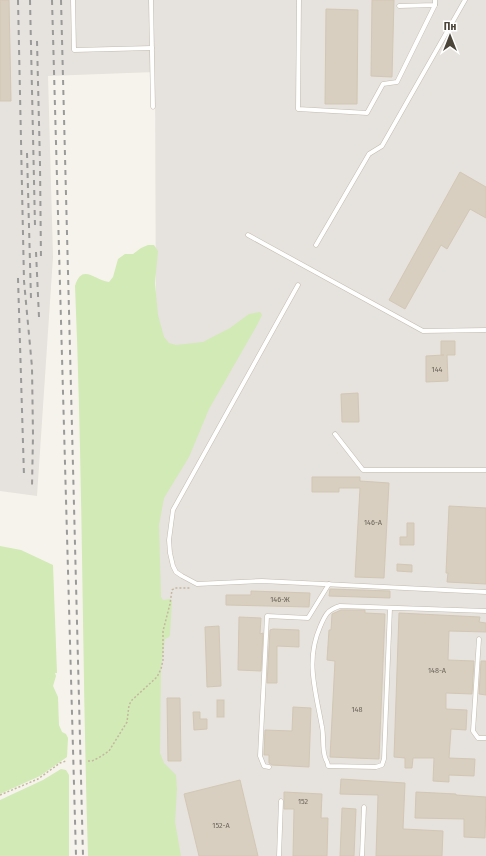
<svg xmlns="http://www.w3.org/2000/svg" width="486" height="856" font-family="'Fira Sans Condensed',sans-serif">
	<rect width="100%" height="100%" fill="#f6f3ec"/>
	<path fill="#e6e2dd" d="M0 0H486V856H158L155 72 48 76 53 257 37 496 0 491Z"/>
	<g fill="#d2eab5">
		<path d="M148 245H154L158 251 155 283 158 315 164 337 169 343 176 345 203 342 230 328 249 314 260 312 262 315 256 327 209 409 189 457 164 498 159 525 161 597 163 600 170 599 172 601 170 635 169 637 165 639 161 666 160 753 164 763 176 775 177 789 175 822 181 856H88C82 666 83 476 75 286 82 263 94 280 109 282L113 277 118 259 125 254H133L141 248Z"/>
		<path d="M0 546 21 550 53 565 57 673H55L56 676 53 686 58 697 59 725 62 732 66 734 68 738 67 757 40 776 0 794Z"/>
		<path d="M61 769 66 770 69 775V856H0V800L43 780Z"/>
	</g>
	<g fill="#d8cfc1" stroke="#d3c7b4">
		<path d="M0 0H9L11 101H0Z"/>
		<path d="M372 0H394L392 77 371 76Z"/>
		<path d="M326 9 358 10 357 104H325Z"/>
		<path d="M460 172 486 187V218L470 209 447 249 441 245 405 309 389 300Z"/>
		<path d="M441 341H455V355H447L448 381 426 382V356L444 355H441Z"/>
		<path d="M358 393 359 422H342L341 394Z"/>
		<path d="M312 477H360V481L389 483 384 578 355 577 360 488H339V492H312Z"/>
		<path d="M449 506 486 508V584L447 582 448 573H446Z"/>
		<path d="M407 523H414V545H400V537H407Z"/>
		<path d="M397 564 412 565V572L397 571Z"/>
		<path d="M330 589 390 591V598L329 596Z"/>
		<path d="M251 591 310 593 309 607 226 605V595H251Z"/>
		<path d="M341 610H365V613L385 614 379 759 330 757 335 661 327 660 329 630H331L332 614Z"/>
		<path d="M399 613 480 617 479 622 486 623V632L449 631 448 660 474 661 472 694 446 693V709L467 710 466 730 451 729 449 758 475 759 474 776 449 775V782L433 781 434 758H413L412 768H405V758L394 757Z"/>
		<path d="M239 617 261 618 260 634 263 633 261 671 238 670Z"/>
		<path d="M219 626 221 686 207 687 205 627Z"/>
		<path d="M273 629 299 630V647L277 646V683H267L270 630Z"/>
		<path d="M481 661H486V695L479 694Z"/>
		<path d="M167 698H180L181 761H168Z"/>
		<rect x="217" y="700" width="7" height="17"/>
		<path d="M293 707 311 708 309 767 272 765 269 763V755H264L265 730 292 731Z"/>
		<path d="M193 712H200V719H207V729L194 730Z"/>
		<path d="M341 779 405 783 403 829 443 831 442 856H376L378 795 340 794Z"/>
		<path d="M240 780 258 856H199L184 794Z"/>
		<path d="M284 792 322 794 321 818H328L327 856H293L294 809H284Z"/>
		<path d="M416 792 456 794V795L486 797 485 838 464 837V819L415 818Z"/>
		<path d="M342 808 356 809 354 856H340Z"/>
	</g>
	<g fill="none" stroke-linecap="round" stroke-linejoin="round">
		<g stroke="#c2bbae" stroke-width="5">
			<g id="lane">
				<path d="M73 0 74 50 152 48"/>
				<path d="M151 0 153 107"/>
				<path d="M299 0 298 109 367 113 383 84 397 82 435 5"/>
				<path d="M399 6 435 5V0"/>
				<path d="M248 235 423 331 486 330"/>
				<path d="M316 245 369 154 382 146 465 0"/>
				<path d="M298 285 173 510 169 540 170 553 173 566 176 572 182 576 197 584 262 581 486 592"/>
				<path d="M335 434 363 470H486"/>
				<path d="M390 608 384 759 382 765 376 767 328 766C328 762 326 761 325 757 322 748 324 736 322 727 316 692 305 661 320 627 325 615 327 610 340 606L486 611"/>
				<path d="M479 639 473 731 478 738H486"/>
				<path d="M269 767 264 766 260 756 267 616 308 618 329 584"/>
				<path d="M279 856 281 801"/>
				<path d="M362 856 364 807"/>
			</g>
		</g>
		<g stroke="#c4b79f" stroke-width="1.5" stroke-dasharray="2 2" stroke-linecap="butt">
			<path d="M88 761H92L100 757 109 751 127 722 129 705 132 700 157 677 161 669 163 660V631L170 604 172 590 175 588H191"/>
			<path d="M0 795 38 779 60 763 66 761"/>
		</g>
		<use href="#lane" stroke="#fff" stroke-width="4"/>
		<g stroke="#9a9a9a" stroke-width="2" stroke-dasharray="5 5" stroke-linecap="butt">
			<path d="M18 0 24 281 32 367 33 435 32 487"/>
			<path d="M30 0 35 226"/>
			<path d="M52 0 76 856"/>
			<path d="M61 0 83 856"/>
			<path d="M37 41 40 164 41 261"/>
			<path d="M27 153 31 299"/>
			<path d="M36 252 39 317"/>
			<path d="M18 278 24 476"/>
		</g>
	</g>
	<g text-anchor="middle" stroke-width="3" stroke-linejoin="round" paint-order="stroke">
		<g font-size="8" fill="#6e675b">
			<text x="437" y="372">144</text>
			<text x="373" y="525">146-А</text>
			<text x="280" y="602">146-Ж</text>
			<text x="437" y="673">148-А</text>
			<text x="357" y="712">148</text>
			<text x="303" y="804">152</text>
			<text x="221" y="828">152-А</text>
		</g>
	</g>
	<g transform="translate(450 36)" stroke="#ffffff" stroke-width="3" paint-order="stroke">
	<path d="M0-3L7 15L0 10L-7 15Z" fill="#4b4439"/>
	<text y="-6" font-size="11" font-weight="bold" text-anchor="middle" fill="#4b4439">Пн</text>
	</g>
</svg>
